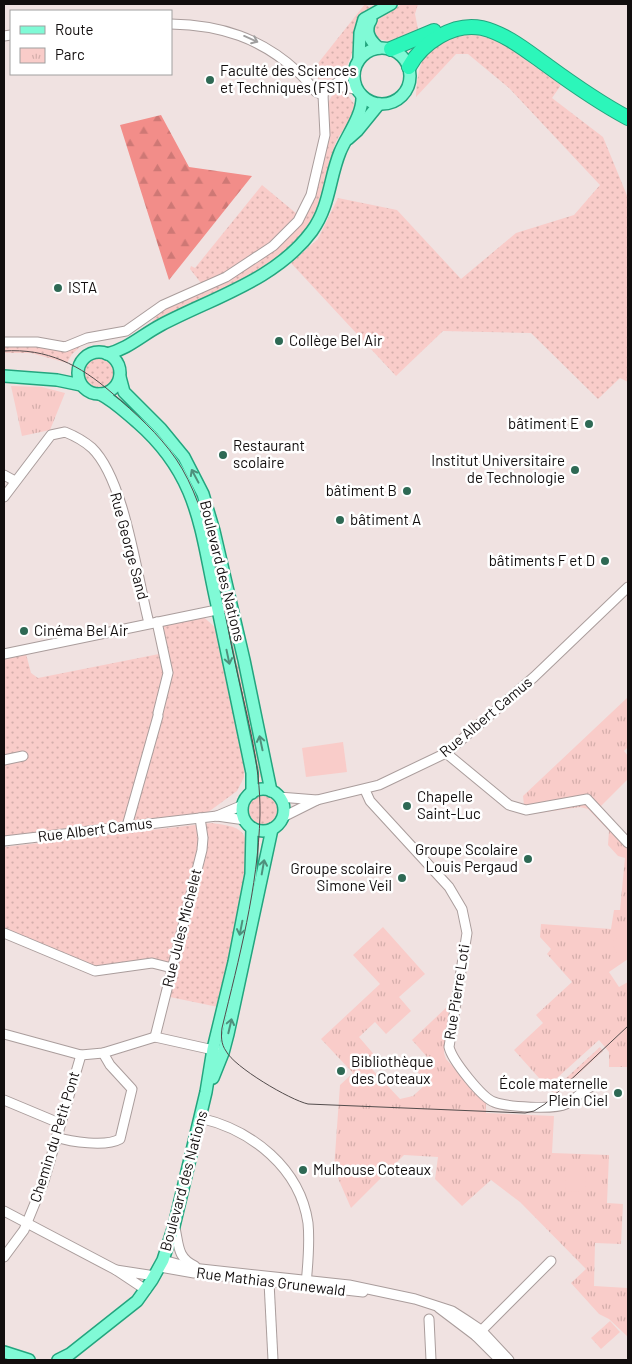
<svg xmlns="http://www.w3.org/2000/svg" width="632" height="1364" font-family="Barlow,sans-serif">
	<defs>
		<pattern id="grass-dots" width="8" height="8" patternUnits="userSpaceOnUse" patternTransform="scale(1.25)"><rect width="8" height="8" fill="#f9ccc9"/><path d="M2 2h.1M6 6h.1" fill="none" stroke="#d4aeab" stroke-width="1.8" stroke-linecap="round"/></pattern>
		<pattern id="forest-firs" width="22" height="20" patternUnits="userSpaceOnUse" patternTransform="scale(1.25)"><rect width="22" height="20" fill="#f28d89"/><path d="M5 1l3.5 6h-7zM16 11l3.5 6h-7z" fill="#ce7875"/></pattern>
		<pattern id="park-tufts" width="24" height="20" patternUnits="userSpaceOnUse" patternTransform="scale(1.25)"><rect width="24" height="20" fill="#f9ccc9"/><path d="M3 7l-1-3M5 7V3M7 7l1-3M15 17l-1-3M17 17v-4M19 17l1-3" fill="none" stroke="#d4aeab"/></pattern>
	</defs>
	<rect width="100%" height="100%" fill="#f0e2e1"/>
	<g fill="url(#grass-dots)">
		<path d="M365 4 369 7 379 4C375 6 369 10 366 13 355 30 352 90 320 82L315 73 319 62Z"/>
		<path d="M402 4H418L415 14 419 34C405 38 379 49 371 30L374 22Z"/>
		<path d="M474 34 499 41 561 85 552 98 603 137 628 198V382L620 378 598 399 531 333 443 331 396 376 291 263 318 239 338 198 397 210 461 279 516 233 574 215 600 185 509 88 468 54H456L416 97C419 53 427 37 474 34Z"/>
		<path d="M338 91H344L355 105C355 121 339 131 335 145 329 169 327 197 313 220 280 276 207 295 152 322L160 310 204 291 299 225 329 129 326 106 333 94Z"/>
		<path d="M262 185 297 214C282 236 227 279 201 283L190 269 191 266 195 268Z"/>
		<path d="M4 344 78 345 80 347 72 354 67 363 31 353H4Z"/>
		<path d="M99 345 112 347 107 350C87 346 83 360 70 371L80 353Z"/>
		<circle cx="100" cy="373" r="16"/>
		<path d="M199 613 216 628 244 767V777L237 791 200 818 4 841V654L25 650 31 673 38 678 164 653 157 622Z"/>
		<path d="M233 623 241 659 231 661 224 625Z"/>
		<path d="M240 663 252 722 246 723 234 664Z"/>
		<path d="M256 726 265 777 254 778 245 728Z"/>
		<circle cx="264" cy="811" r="16"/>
		<path d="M212 823C222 825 237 825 243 834 258 856 225 977 218 1007L165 996 172 968 152 963 104 971 4 933V847Z"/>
		<path d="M600 1047 603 1051 556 1095 552 1091Z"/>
	</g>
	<path fill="url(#forest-firs)" d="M161 115 189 167 252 176 169 280 120 125Z"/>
	<g fill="url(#park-tufts)">
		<path d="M11 386 42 387 65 393 50 430 22 436Z"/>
		<path d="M628 697V747L624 751 628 756V779L600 807 628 836V959L609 972 619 987 628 982V1067H609V1052L599 1040 547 1087 514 1050 543 1023 536 1015 572 982 547 954 551 949 540 937 541 924 611 929 614 910H620L625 858 618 856 608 845 609 831 588 809 580 807 525 815 523 796Z"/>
		<path d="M383 927 425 974 399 997 411 1011 386 1034 375 1022 359 1037 377 1058 369 1066 400 1099 413 1096 427 1083 416 1070 428 1058 412 1040 450 1004 444 1053 446 1059 486 1102V1113L554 1116 552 1153 609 1155 607 1203 623 1204 621 1244 595 1243 594 1286 628 1288V1282V1337L609 1319 599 1314 571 1283 586 1269 520 1202 491 1180 462 1206 435 1179 438 1157 404 1155 351 1208 334 1169 340 1085 353 1073 321 1039 380 984 353 955Z"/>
		<path d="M610 1321 620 1332 601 1349 591 1338Z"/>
	</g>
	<g fill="#f9ccc9">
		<path d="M343 742 347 772 306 777 302 748Z"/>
		<path d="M628 931V949L618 955 611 942Z"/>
		<path d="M566 1175H586L585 1192 565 1191Z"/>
	</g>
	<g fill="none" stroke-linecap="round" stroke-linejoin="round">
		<g stroke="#aa9d9c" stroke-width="11">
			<g id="minor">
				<path d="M171 24C221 25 261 38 298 72 305 78 310 85 316 92L323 95 326 87H346L357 90"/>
				<path d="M4 36 11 35"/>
				<path d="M331 87 354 70"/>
				<path d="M4 342H37L65 347 87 338 126 331 163 305 226 277 273 246 298 221 311 195 325 135 323 95"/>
				<path d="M4 475 15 481"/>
				<path d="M4 497 51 435 65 432C75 436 84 441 92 448 125 480 137 578 149 623"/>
				<path d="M157 622 168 673 158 713"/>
				<path d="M4 654 231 607"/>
				<path d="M446 753 509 805 526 810 587 799 628 843"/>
				<path d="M4 760 23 756"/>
				<path d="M365 790 370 801 449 887 462 909 467 933 449 1047C452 1060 482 1098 494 1102 507 1107 554 1110 566 1104 578 1098 584 1087 598 1084"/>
				<path d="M279 797 317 800"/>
				<path d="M217 816 243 805"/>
				<path d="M283 817 317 800 379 785 446 753 534 677 628 587"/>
				<path d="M127 826 158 716"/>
				<path d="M4 841 217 816 245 820"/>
				<path d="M4 933 95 971 152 963 172 968"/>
				<path d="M4 1034 81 1055"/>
				<path d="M155 1037 202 850 203 838 200 818"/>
				<path d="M4 1100 59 1123"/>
				<path d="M200 1118C252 1130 300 1168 308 1223 310 1244 308 1264 306 1284"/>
				<path d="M56 1137C71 1142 106 1147 120 1139L132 1089 110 1065 103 1053"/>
				<path d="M4 1211 116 1270"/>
				<path d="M175 1228C179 1245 177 1258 195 1266"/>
				<path d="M4 1257 24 1230 44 1181 81 1055 103 1053 155 1037 218 1051"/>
				<path d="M163 1260 192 1268 349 1285 415 1299 452 1311 466 1320 481 1330 509 1360"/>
				<path d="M160 1267 194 1273"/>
				<path d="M222 1276 363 1292"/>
				<path d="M269 1282 273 1360"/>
				<path d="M146 1290 116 1270 155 1276"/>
				<path d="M439 1308 476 1336 500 1360"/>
				<path d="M429 1319 431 1360"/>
				<path d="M476 1336 551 1261"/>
			</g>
		</g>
		<g stroke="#23a57e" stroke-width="14">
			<g id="major">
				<path d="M371 20C364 30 369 40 379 48"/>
				<circle cx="382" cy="76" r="28"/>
				<path d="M359 59 360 33 364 19 391 4"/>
				<path d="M348 139 357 131 379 104"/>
				<circle cx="99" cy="373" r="21"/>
				<path d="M107 354C128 349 142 335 161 325 212 298 276 280 312 231 330 206 329 179 340 152 347 135 363 115 362 96"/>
				<path d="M4 376 57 380 81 385"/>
				<path d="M120 377 124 392 161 429 184 457 203 494 214 531 244 660 271 791"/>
				<path d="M100 394C114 401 125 412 137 422 200 477 200 530 217 605 229 661 240 717 252 773V793"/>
				<circle cx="263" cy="810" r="21"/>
				<path d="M213 1078 223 1053 228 1034 272 829"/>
				<path d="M4 1352 29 1360"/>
				<path d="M58 1360 70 1354 137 1301 152 1280 163 1260 174 1226 206 1092 213 1049 234 962 251 874 252 828"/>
			</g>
		</g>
		<g stroke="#23a57e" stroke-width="16">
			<g id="highway">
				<path d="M391 49 434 31"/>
				<path d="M409 67C422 43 453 22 482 28 507 34 528 52 548 66 574 85 600 103 628 118"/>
			</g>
		</g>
		<use href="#minor" stroke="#fff" stroke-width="9"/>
		<use href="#major" stroke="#80fad6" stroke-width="11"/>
		<use href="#highway" stroke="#2cf6ba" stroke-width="14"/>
		<path stroke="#534c4c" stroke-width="1" d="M4 351C47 348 80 365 112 393 135 413 159 434 176 459 211 510 221 597 234 658 245 709 261 763 260 815 258 888 239 958 222 1028 221 1036 221 1044 226 1051 234 1067 290 1100 308 1104L525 1113 534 1111 545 1104 628 1026"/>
	</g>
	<defs><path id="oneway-shaft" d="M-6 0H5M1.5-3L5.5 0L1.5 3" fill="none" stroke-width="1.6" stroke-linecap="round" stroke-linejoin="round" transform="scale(1.25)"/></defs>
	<use stroke="#a09f9f" href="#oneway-shaft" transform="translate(251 39) rotate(24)"/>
	<g stroke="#4e907c">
		<use href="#oneway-shaft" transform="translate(195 476) rotate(-118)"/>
		<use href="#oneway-shaft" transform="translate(228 657) rotate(78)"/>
		<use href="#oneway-shaft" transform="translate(261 743) rotate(-102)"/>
		<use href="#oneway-shaft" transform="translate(263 867) rotate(-80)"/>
		<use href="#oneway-shaft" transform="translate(241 928) rotate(101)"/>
		<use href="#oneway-shaft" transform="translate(230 1026) rotate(-77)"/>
	</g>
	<g fill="#2e6954" stroke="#fff" stroke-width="2">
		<circle cx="210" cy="80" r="5"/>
		<circle cx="58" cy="288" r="5"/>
		<circle cx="279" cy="341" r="5"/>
		<circle cx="589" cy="424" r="5"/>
		<circle cx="223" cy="455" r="5"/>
		<circle cx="575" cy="470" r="5"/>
		<circle cx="407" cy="491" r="5"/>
		<circle cx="340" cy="520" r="5"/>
		<circle cx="605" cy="561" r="5"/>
		<circle cx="24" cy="631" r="5"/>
		<circle cx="407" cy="806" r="5"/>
		<circle cx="528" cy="859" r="5"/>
		<circle cx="402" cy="878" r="5"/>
		<circle cx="341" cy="1071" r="5"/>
		<circle cx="618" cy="1093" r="5"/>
		<circle cx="303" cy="1170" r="5"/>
	</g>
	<g text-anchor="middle" stroke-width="5" stroke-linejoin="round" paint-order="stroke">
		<g font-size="15" fill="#120e0e" stroke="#fff" text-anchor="start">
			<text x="220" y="76">Faculté des Sciences<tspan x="220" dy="17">et Techniques (FST)</tspan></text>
			<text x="68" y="293">ISTA</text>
			<text x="289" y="346">Collège Bel Air</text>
			<text x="579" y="429" text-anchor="end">bâtiment E</text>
			<text x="233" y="451">Restaurant<tspan x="233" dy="17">scolaire</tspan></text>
			<text x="565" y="466" text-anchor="end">Institut Universitaire<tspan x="565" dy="17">de Technologie</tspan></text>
			<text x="397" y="496" text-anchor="end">bâtiment B</text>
			<text x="350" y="525">bâtiment A</text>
			<text x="595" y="566" text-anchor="end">bâtiments F et D</text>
			<text x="34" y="636">Cinéma Bel Air</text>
			<text x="417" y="802">Chapelle<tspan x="417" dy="17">Saint-Luc</tspan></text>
			<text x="518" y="855" text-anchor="end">Groupe Scolaire<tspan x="518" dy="17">Louis Pergaud</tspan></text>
			<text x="392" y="874" text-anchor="end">Groupe scolaire<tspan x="392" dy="17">Simone Veil</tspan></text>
			<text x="351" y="1067">Bibliothèque<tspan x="351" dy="17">des Coteaux</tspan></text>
			<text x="608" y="1089" text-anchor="end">École maternelle<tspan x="608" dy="17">Plein Ciel</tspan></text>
			<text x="313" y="1175">Mulhouse Coteaux</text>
		</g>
		<g font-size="15" fill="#120e0e" stroke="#fff">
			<text transform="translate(129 546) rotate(75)" y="5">Rue George Sand</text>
			<text transform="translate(222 571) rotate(76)" y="5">Boulevard des Nations</text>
			<text transform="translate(486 717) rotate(-40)" y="5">Rue Albert Camus</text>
			<text transform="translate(95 830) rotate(-7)" y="5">Rue Albert Camus</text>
			<text transform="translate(182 928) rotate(-76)" y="5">Rue Jules Michelet</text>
			<text transform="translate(457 992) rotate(-81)" y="5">Rue Pierre Loti</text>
			<text transform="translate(55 1137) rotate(-73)" y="5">Chemin du Petit Pont</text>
			<text transform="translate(184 1181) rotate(-75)" y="5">Boulevard des Nations</text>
			<text transform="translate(271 1282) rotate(7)" y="5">Rue Mathias Grunewald</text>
		</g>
	</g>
	<rect width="632" height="1364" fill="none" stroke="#120e0e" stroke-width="10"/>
	<rect x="10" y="10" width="162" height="65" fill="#ffffff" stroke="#a09f9f"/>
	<rect x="20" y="26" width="25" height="8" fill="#80fad6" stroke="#a09f9f"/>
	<text x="55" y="35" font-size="15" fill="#120e0e">Route</text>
	<rect x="20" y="48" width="25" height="15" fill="url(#park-tufts)" stroke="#a09f9f"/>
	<text x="55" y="60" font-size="15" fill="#120e0e">Parc</text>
</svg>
